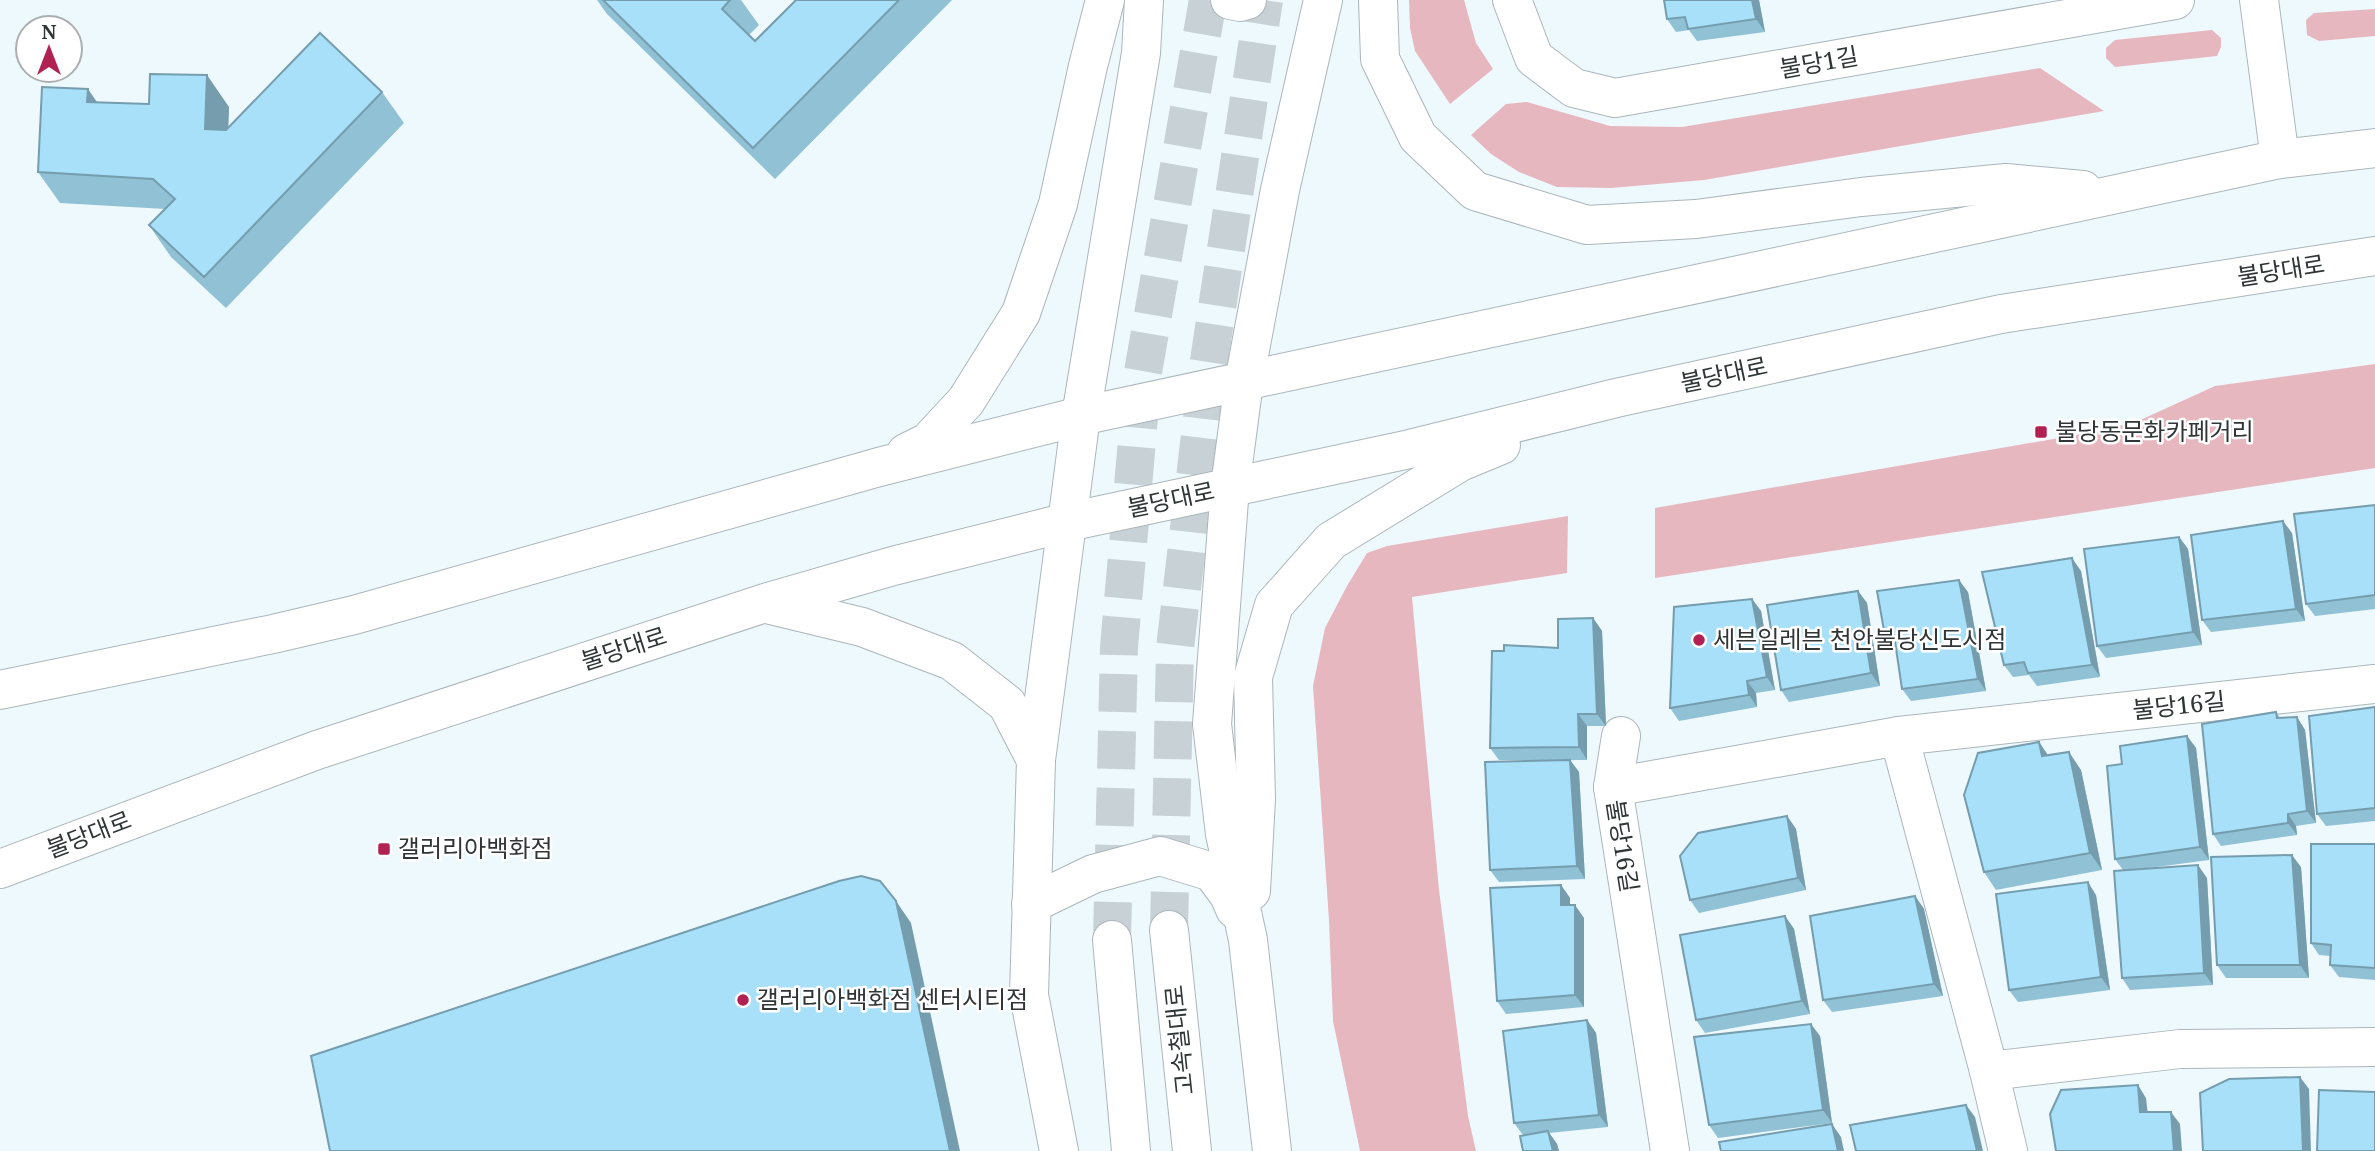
<svg xmlns="http://www.w3.org/2000/svg" width="2375" height="1151" font-family="'Noto Serif','Noto Sans KR',serif">
	<rect width="100%" height="100%" fill="#eef9fe"/>
	<g fill="#e6b7bf">
		<path d="M1409 0H1464L1476 43 1493 69 1450 104 1415 51 1410 28Z"/>
		<path d="M2375 9V36L2319 41 2307 35 2306 20 2314 13Z"/>
		<path d="M2212 30 2221 38V47L2217 56 2115 67 2106 58V48L2115 40Z"/>
		<path d="M2040 68 2104 111 1704 180 1611 188 1557 187 1519 172 1491 154 1471 135 1506 104 1527 102 1610 126 1682 127Z"/>
		<path d="M2375 364V468L1655 578V508L2088 433 2136 422 2215 386Z"/>
		<path d="M1568 516 1567 573 1412 597 1439 890 1468 1116 1476 1151H1360L1333 1021 1329 920 1313 686 1325 628 1347 586 1367 553 1387 546Z"/>
	</g>
	<g fill="none" stroke-linecap="round" stroke-linejoin="round">
		<g stroke="#c8d2d6" stroke-width="38" stroke-dasharray="38 19" stroke-linecap="butt">
			<path d="M1169 930 1175 648 1208 367 1264 0"/>
			<path d="M1112 940 1119 647 1143 372 1208 0"/>
		</g>
		<g stroke="#abb6ba" stroke-width="40">
			<g id="street">
				<path d="M1512 0 1534 58 1574 88 1615 98 2175 0"/>
				<path d="M2259 0 2280 159"/>
				<path d="M1899 736 1989 1071 2008 1151"/>
				<path d="M1613 787 1621 736"/>
				<path d="M1989 1071 2180 1049 2375 1047"/>
				<path d="M1670 1151 1613 787 1899 736 2375 684"/>
			</g>
		</g>
		<g stroke="#abb6ba" stroke-width="40">
			<g id="secondary">
				<path d="M1230 0 1240 2 1247 0"/>
				<path d="M1378 0 1380 59 1418 137 1475 191 1587 225 1696 219 1861 197 2006 183 2083 190"/>
				<path d="M906 453 928 442 966 401 1021 313 1058 204 1088 66 1105 0"/>
				<path d="M767 604 862 627 952 661 1007 704 1036 760"/>
				<path d="M0 690 273 634 354 615 879 467 1081 416 2280 159 2375 148"/>
				<path d="M0 869 317 750 765 603 893 566 1068 522 1410 449 1616 398 2001 314 2375 256"/>
				<path d="M1251 891 1256 799 1253 677 1274 605 1331 541 1460 462 1501 445"/>
				<path d="M1031 904 1093 874 1160 856 1212 872 1229 895 1235 909"/>
				<path d="M1169 930 1192 1151"/>
				<path d="M1112 940 1131 1151"/>
				<path d="M1059 1151 1029 995 1036 760 1081 416 1141 53 1144 0"/>
				<path d="M1272 1151 1248 940 1225 834 1212 724 1230 487 1244 382 1280 190 1323 0"/>
			</g>
		</g>
		<use href="#street" stroke="#fff" stroke-width="38"/>
		<use href="#secondary" stroke="#fff" stroke-width="38"/>
	</g>
	<g fill="#90c1d5">
		<path d="M597 0H741L759 25 749 35 755 41 796 0H952L775 179 607 14Z"/>
		<path d="M1759 0 1765 32 1697 41 1689 30 1676 32 1667 19Z"/>
		<path d="M382 92 404 123 226 308 171 257 149 225 165 209 60 203 38 172 97 102 229 107 228 128Z"/>
		<path d="M2375 505V609L2315 616 2306 604Z"/>
		<path d="M2292 533 2305 621 2211 632 2202 620Z"/>
		<path d="M2179 537 2188 549 2202 645 2106 658 2097 646Z"/>
		<path d="M2081 571 2100 677 2037 686 2029 675 2013 677 2004 665Z"/>
		<path d="M1858 591 1867 603 1880 686 1789 702 1781 690Z"/>
		<path d="M1968 592 1986 691 1911 701 1902 689 1896 648H1893L1885 636Z"/>
		<path d="M1752 599 1761 611 1775 690 1756 693 1757 707 1679 721 1670 708Z"/>
		<path d="M1593 618 1602 631 1606 726H1587V760H1570L1579 772 1585 879 1499 882 1490 870 1565 760H1499L1490 748 1558 648Z"/>
		<path d="M2375 707V821L2326 826 2317 814Z"/>
		<path d="M2276 712 2280 718 2297 717 2305 730 2316 823 2296 826 2297 835 2221 846 2213 834Z"/>
		<path d="M2187 736 2196 748 2209 860 2141 869 2207 878 2213 985 2130 990 2122 978 2123 870 2115 859 2122 764Z"/>
		<path d="M2039 742 2048 755 2081 770 2102 870 1996 890 1984 872Z"/>
		<path d="M1787 816 1796 829 1806 890 1699 913 1690 900Z"/>
		<path d="M2375 844V980L2339 977 2330 965V956L2319 955 2311 943Z"/>
		<path d="M2301 867 2309 978H2226L2217 965Z"/>
		<path d="M1561 885 1570 898V905L1584 918V1007L1506 1014 1497 1001Z"/>
		<path d="M2096 895 2110 990 2018 1002 2009 990Z"/>
		<path d="M1915 896 1924 909 1943 996 1832 1012 1823 1000Z"/>
		<path d="M1785 916 1794 929 1810 1014 1705 1033 1696 1020Z"/>
		<path d="M1587 1020 1596 1033 1608 1127 1549 1133 1557 1144 1559 1151H1523V1135L1514 1123Z"/>
		<path d="M1820 1036 1832 1123 1718 1138 1709 1125Z"/>
	</g>
	<g fill="#759dae">
		<path d="M1752 0H1759L1765 32 1756 19Z"/>
		<path d="M207 75 229 107 227 161 205 129Z"/>
		<path d="M88 89 110 121 87 102Z"/>
		<path d="M2283 521 2292 533 2305 621 2296 609Z"/>
		<path d="M2179 537 2188 549 2202 645 2193 632Z"/>
		<path d="M2072 558 2081 571 2100 677 2092 665Z"/>
		<path d="M1959 580 1968 592 1986 691 1978 679Z"/>
		<path d="M1858 591 1867 603 1880 686 1871 673Z"/>
		<path d="M1752 599 1761 611 1775 690 1767 677Z"/>
		<path d="M1593 618 1602 631 1606 726 1597 714Z"/>
		<path d="M1747 681 1756 693 1757 707 1749 695Z"/>
		<path d="M1578 714 1587 726V760L1579 747Z"/>
		<path d="M2297 717 2305 730 2316 823 2307 811Z"/>
		<path d="M2187 736 2196 748 2209 860 2200 847Z"/>
		<path d="M2039 742 2051 760 2042 756Z"/>
		<path d="M2069 752 2081 770 2102 870 2090 853Z"/>
		<path d="M1570 760 1579 772 1585 879 1577 866Z"/>
		<path d="M2288 814 2296 826 2297 835 2288 823Z"/>
		<path d="M1787 816 1796 829 1806 890 1798 878Z"/>
		<path d="M2292 855 2301 867 2309 978 2300 965Z"/>
		<path d="M2198 865 2207 878 2213 985 2204 973Z"/>
		<path d="M2088 882 2096 895 2110 990 2101 977Z"/>
		<path d="M1561 885 1570 898V918L1561 905Z"/>
		<path d="M1915 896 1924 909 1943 996 1934 984Z"/>
		<path d="M896 901 911 923 960 1151H950Z"/>
		<path d="M1575 905 1584 918V1007L1575 995Z"/>
		<path d="M1785 916 1794 929 1810 1014 1802 1001Z"/>
		<path d="M1587 1020 1596 1033 1608 1127 1599 1115Z"/>
		<path d="M1811 1024 1820 1036 1832 1123 1823 1110Z"/>
		<path d="M2300 1077 2309 1089 2311 1151H2303Z"/>
		<path d="M2138 1085 2146 1098 2149 1124 2140 1112Z"/>
		<path d="M1966 1105 1975 1117 1983 1151H1977Z"/>
		<path d="M2171 1112 2180 1124 2182 1151H2174Z"/>
		<path d="M1832 1124 1841 1137 1844 1151H1838Z"/>
		<path d="M1548 1131 1557 1144 1559 1151H1553Z"/>
	</g>
	<g fill="#a7e0f8" stroke="#759dae" stroke-width="2">
		<path d="M603 0H730L722 9 755 41 796 0H899L753 148Z"/>
		<path d="M1664 0H1752L1756 19 1688 29 1685 17 1667 19Z"/>
		<path d="M320 33 382 92 204 277 149 225 175 199 153 179 38 172 42 87 88 89 87 102 149 104 150 74 207 75 205 129 226 130Z"/>
		<path d="M2375 505V595L2306 604 2294 514Z"/>
		<path d="M2283 521 2296 609 2202 620 2191 535Z"/>
		<path d="M2179 537 2193 632 2097 646 2084 549Z"/>
		<path d="M2072 558 2092 665 2028 673 2024 662 2004 665 1982 572Z"/>
		<path d="M1959 580 1978 679 1902 689 1894 635 1885 636 1877 591Z"/>
		<path d="M1858 591 1871 673 1781 690 1767 605Z"/>
		<path d="M1752 599 1767 677 1747 681 1749 695 1670 708 1674 607Z"/>
		<path d="M1593 618 1597 714H1578L1579 747 1490 748 1492 651H1504V645L1558 648V619Z"/>
		<path d="M2375 707V808L2317 814 2309 716Z"/>
		<path d="M2276 712 2277 718 2297 717 2307 811 2288 814V823L2213 834 2202 724Z"/>
		<path d="M2187 736 2200 847 2115 859 2107 766 2122 764 2120 746Z"/>
		<path d="M2039 742 2042 756 2069 752 2090 853 1984 872 1964 795 1978 753Z"/>
		<path d="M1570 760 1577 866 1490 870 1485 762Z"/>
		<path d="M1787 816 1798 878 1690 900 1680 856 1698 833Z"/>
		<path d="M2311 844H2375V968L2330 965 2331 945 2311 943Z"/>
		<path d="M2292 855 2300 965H2217L2211 857Z"/>
		<path d="M2198 865 2204 973 2122 978 2114 871Z"/>
		<path d="M861 876 880 881 896 901 950 1151H330L311 1056 839 881Z"/>
		<path d="M2088 882 2101 977 2009 990 1996 894Z"/>
		<path d="M1561 885V905H1575V995L1497 1001 1490 888Z"/>
		<path d="M1915 896 1934 984 1823 1000 1810 916Z"/>
		<path d="M1785 916 1802 1001 1696 1020 1680 935Z"/>
		<path d="M1587 1020 1599 1115 1514 1123 1503 1031Z"/>
		<path d="M1811 1024 1823 1110 1709 1125 1694 1037Z"/>
		<path d="M2300 1077 2303 1151H2203L2200 1093 2229 1079Z"/>
		<path d="M2138 1085 2140 1112H2171L2174 1151H2056L2050 1114 2061 1090Z"/>
		<path d="M2319 1090 2375 1092V1151H2317Z"/>
		<path d="M1966 1105 1977 1151H1856L1850 1125Z"/>
		<path d="M1832 1124 1838 1151H1721L1719 1142Z"/>
		<path d="M1548 1131 1553 1151H1523L1520 1136Z"/>
	</g>
	<g fill="#b12151" stroke="#fff" stroke-width="2.5">
		<rect x="2034" y="425" width="14" height="14" rx="3.5"/>
		<circle cx="1699" cy="640" r="7"/>
		<rect x="377" y="842" width="14" height="14" rx="3.5"/>
		<circle cx="743" cy="1000" r="7"/>
	</g>
	<g text-anchor="middle" stroke-width="5" stroke-linejoin="round" paint-order="stroke">
		<g font-size="24" fill="#303536" stroke="#fff">
			<text transform="translate(1819 63) rotate(-10)" y="8">불당1길</text>
			<text transform="translate(2281 271) rotate(-9)" y="8">불당대로</text>
			<text transform="translate(1724 375) rotate(-12)" y="8">불당대로</text>
			<text transform="translate(1171 500) rotate(-12)" y="8">불당대로</text>
			<text transform="translate(624 649) rotate(-18)" y="8">불당대로</text>
			<text transform="translate(2179 706) rotate(-6)" y="8">불당16길</text>
			<text transform="translate(89 835) rotate(-21)" y="8">불당대로</text>
			<text transform="translate(1622 846) rotate(81)" y="8">불당16길</text>
			<text transform="translate(1180 1040) rotate(-96)" y="8">고속철대로</text>
		</g>
		<g font-size="24" fill="#303536" stroke="#fff" text-anchor="start">
			<text x="2055" y="440">불당동문화카페거리</text>
			<text x="1713" y="648">세븐일레븐 천안불당신도시점</text>
			<text x="398" y="857">갤러리아백화점</text>
			<text x="757" y="1008">갤러리아백화점 센터시티점</text>
		</g>
	</g>
	<g transform="translate(49 49)"><circle r="33" fill="#ffffff" stroke="#acaeaf" stroke-width="2"/>
	<path d="M0-5L12 26L0 18L-12 26Z" fill="#b12151"/>
	<text y="-10" font-size="19" font-weight="bold" text-anchor="middle" fill="#303536">N</text>
	</g>
</svg>
